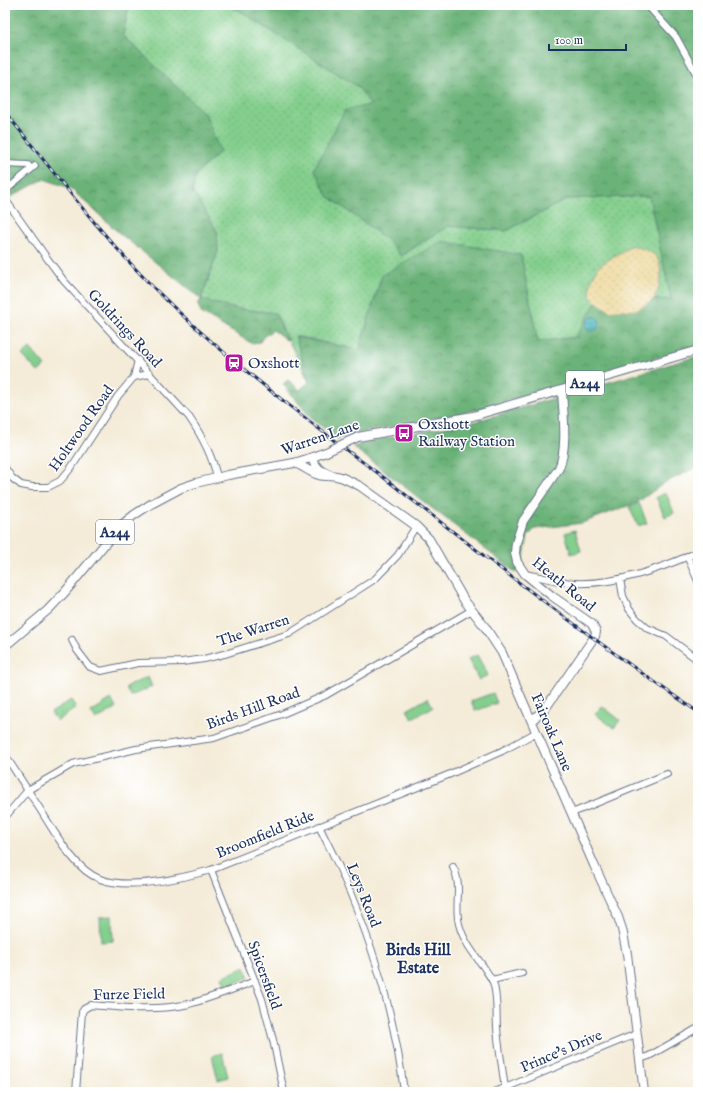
<svg xmlns="http://www.w3.org/2000/svg" width="703" height="1097" font-family="'IM FELL English',serif">
	<defs>
		<pattern id="grass-dots" width="8" height="8" patternUnits="userSpaceOnUse"><rect width="8" height="8" fill="#84cf8d"/><path d="M2 2h.1M6 6h.1" fill="none" stroke="#71b27c" stroke-width="1.8" stroke-linecap="round"/></pattern>
		<pattern id="forest-crowns" width="20" height="18" patternUnits="userSpaceOnUse"><rect width="20" height="18" fill="#6bb278"/><path d="M2 6a3 3 0 1 1 6 0M12 15a3 3 0 1 1 6 0" fill="none" stroke="#579166"/></pattern>
		<pattern id="sand-dots" width="8" height="8" patternUnits="userSpaceOnUse"><rect width="8" height="8" fill="#eeda9e"/><path d="M2 2h.1M6 6h.1" fill="none" stroke="#ccbb8a" stroke-width="1.8" stroke-linecap="round"/></pattern>
		<pattern id="water-rules" width="6" height="5" patternUnits="userSpaceOnUse"><rect width="6" height="5" fill="#44b3bc"/><path d="M0 2.5h6" fill="none" stroke="#38929c"/></pattern>
	</defs>
	<rect width="100%" height="100%" fill="#fff"/>
	<filter id="ink" filterUnits="userSpaceOnUse"><feTurbulence type="fractalNoise" baseFrequency=".025" numOctaves="2"/><feDisplacementMap in="SourceGraphic" scale="8" xChannelSelector="R" yChannelSelector="G"/><feConvolveMatrix kernelMatrix="1 2 1 2 8 2 1 2 1" color-interpolation-filters="sRGB"/></filter>
	<filter id="wash" filterUnits="userSpaceOnUse"><feTurbulence type="fractalNoise" baseFrequency=".012" numOctaves="4" result="noise"/><feDisplacementMap in="SourceGraphic" scale="16" xChannelSelector="R" yChannelSelector="G"/><feGaussianBlur stdDeviation="0.9" result="paint"/><feColorMatrix in="noise" values="0 0 0 0 0 0 0 0 0 0 0 0 0 0 0 0 0 1.4 0 .05"/><feComposite in="paint" operator="in"/></filter>
	<g filter="url(#wash)">
		<rect width="100%" height="100%" fill="#f4ecd8"/>
		<path fill="url(#grass-dots)" stroke="#507f76" d="M129 5H222L237 9 358 86 371 105 328 196 389 241 401 256 448 226 506 231 567 199 649 196 672 300 599 298 576 337 537 342 521 255 382 275 359 350 295 336 309 382 275 313 232 308 201 300 218 251 217 231 192 191 196 174 123 35Z"/>
		<g fill="url(#forest-crowns)" stroke="#43706b">
			<path d="M5 5H129L123 35 206 115 220 152 196 174 192 191 217 231 218 251 201 299 232 308 275 313 288 341 273 330 263 337 260 342 251 343 201 313 198 305 201 299 118 232 70 188 44 179 5 200Z"/>
			<path d="M222 5H698V346L472 411 345 436 337 439 310 417 283 384 288 380 300 390 309 382 296 337 359 350 382 275 442 241 521 255 538 342 576 337 599 297 671 300 649 196 567 199 506 231 448 226 401 256 389 241 328 196 314 169 345 110 371 105 358 87 237 9Z"/>
			<path d="M698 356V467L664 483 638 502 582 523 535 529 528 536 522 566 516 573 353 447 371 441 473 422Z"/>
		</g>
		<path fill="url(#sand-dots)" stroke="#84847e" d="M632 245C638 247 651 252 655 255 665 265 661 296 649 303 645 305 639 309 635 310 626 312 621 307 611 312L596 302 590 296 591 281 599 266Z"/>
		<g fill="#84cf8d" stroke="#507f76">
			<path d="M30 348 45 366 38 372 22 355Z"/>
			<path d="M666 493 674 513 665 517 656 497Z"/>
			<path d="M639 503 647 523 638 526 629 507Z"/>
			<path d="M575 530 581 551 571 554 565 533Z"/>
			<path d="M477 655 488 675 479 680 468 659Z"/>
			<path d="M148 677 152 687 130 696 126 687Z"/>
			<path d="M493 693 497 703 475 711 471 701Z"/>
			<path d="M428 698 433 707 412 718 407 710Z"/>
			<path d="M111 699 116 708 96 720 91 712Z"/>
			<path d="M71 700 76 708 57 721 51 713Z"/>
			<path d="M602 706 620 720 614 728 595 714Z"/>
			<path d="M112 916 113 941 101 942 100 917Z"/>
			<path d="M245 967 249 977 226 987 222 977Z"/>
			<path d="M222 1053 228 1077 218 1080 212 1056Z"/>
		</g>
		<path fill="url(#water-rules)" stroke="#30718d" d="M592 317H595L599 319 600 326C596 331 592 332 587 330L586 326 588 319Z"/>
	</g>
	<g filter="url(#ink)">
		<g fill="none" stroke-linecap="round" stroke-linejoin="round">
			<g stroke="#677189" stroke-width="8">
				<g id="minor">
					<path d="M647 5 676 37 698 77"/>
					<path d="M5 164 28 165 31 169"/>
					<path d="M5 191 35 166"/>
					<path d="M5 199 44 254 64 281 189 417C202 436 212 455 217 477"/>
					<path d="M134 377 150 374"/>
					<path d="M5 468 12 478 21 485 32 487H48L60 481 71 468 118 396 134 377 138 360"/>
					<path d="M687 556 698 581"/>
					<path d="M525 574C542 577 558 582 574 583 617 585 659 569 698 552"/>
					<path d="M620 579 623 596 629 609 637 619 647 628 666 636 698 660"/>
					<path d="M72 640 77 650 90 667 101 671 138 663 182 662 204 659 228 653 289 634 375 579 398 555 416 526"/>
					<path d="M5 755C16 772 27 789 38 806 53 829 73 869 100 879 129 890 182 878 211 870L448 775 502 751 537 732"/>
					<path d="M572 813 667 774"/>
					<path d="M5 817 28 790 73 764 136 749 214 738 282 714 326 695 472 610"/>
					<path d="M319 826C327 843 336 859 343 876 373 944 395 1017 404 1092"/>
					<path d="M453 867C463 886 454 904 459 924 463 940 473 953 483 966 486 971 490 976 493 982 498 997 496 1012 497 1027 498 1045 502 1064 504 1082L506 1088"/>
					<path d="M211 870 262 999 273 1040 284 1092"/>
					<path d="M492 980 522 973"/>
					<path d="M640 1059 649 1056 698 1028"/>
					<path d="M76 1092 82 1012 84 1009 91 1005C123 1008 157 1011 189 1004 211 998 234 989 255 981"/>
					<path d="M495 1092 636 1034"/>
				</g>
			</g>
			<g stroke="#677189" stroke-width="10">
				<g id="major">
					<path d="M358 437 473 416 698 350"/>
					<path d="M312 458 314 463 320 470 331 475 341 477 360 486 416 526 429 539 464 600 485 627 502 653 594 865 618 917 622 929 627 954 644 1092"/>
					<path d="M294 463C305 466 314 477 327 476"/>
					<path d="M5 646 48 610 65 592 119 527 134 515 151 504 181 488 196 483 228 475 294 463 307 459 326 452"/>
					<path d="M532 720 545 709 595 636 596 632 592 624 552 596 525 574 517 562 515 553 516 543 523 521 559 468C568 447 563 413 562 390"/>
				</g>
			</g>
			<use href="#minor" stroke="#fff" stroke-width="6"/>
			<use href="#major" stroke="#fff" stroke-width="8"/>
			<g stroke="#1b2f5e" stroke-width="3">
				<path id="rail" d="M5 112C54 172 100 234 155 289 209 343 270 391 331 438 348 452 366 464 383 477 486 558 589 638 698 712"/>
			</g>
			<use href="#rail" stroke="#fff" stroke-width="1.5" stroke-dasharray="4.5" stroke-linecap="butt"/>
			<g stroke="#677189" stroke-width="10" stroke-linecap="butt">
				<path id="major-bridge" d="M326 452 358 437"/>
			</g>
			<use href="#major-bridge" stroke="#fff" stroke-width="8"/>
		</g>
	</g>
	<defs>
		<g id="station-square" transform="scale(1)"><rect x="-9" y="-9" width="18" height="18" rx="4" fill="#b5179e" stroke="#fff"/><path d="M-3-6H3Q5-6 5-4V2Q5 4 3 4L4.5 6H3L1.5 4h-3L-3 6H-4.5L-3 4Q-5 4-5 2V-4Q-5-6-3-6ZM-3.5-4v3h7v-3ZM-3.5 1v1.5H-2V1ZM2 1v1.5H3.5V1Z" fill="#fff"/></g>
		<g id="bus-square" transform="scale(1)"><rect x="-9" y="-9" width="18" height="18" rx="4" fill="#b5179e" stroke="#fff"/><path d="M-5-6H5V4H4V6H2V4H-2V6H-4V4H-5ZM-3.5-4V0h7V-4ZM-3.5 1.2v1.5H-2V1.2ZM2 1.2v1.5H3.5V1.2Z" fill="#fff"/></g>
	</defs>
	<g fill-rule="evenodd">
		<use href="#station-square" x="234" y="363"/>
		<use href="#bus-square" x="404" y="433"/>
	</g>
	<g text-anchor="middle" stroke-width="3" stroke-linejoin="round" paint-order="stroke">
		<g fill="#fff" stroke="#5f6d8e" stroke-width="1">
			<rect x="566" y="371" width="38" height="24" rx="3"/>
			<rect x="96" y="520" width="38" height="24" rx="3"/>
		</g>
		<g font-size="14" font-weight="bold" fill="#1b2f5e">
			<text x="585" y="388">A244</text>
			<text x="115" y="537">A244</text>
		</g>
		<g font-size="15" fill="#1b2f5e" stroke="#fff">
			<text transform="translate(125 328) rotate(47)" y="5">Goldrings Road</text>
			<text transform="translate(81 428) rotate(-55)" y="5">Holtwood Road</text>
			<text transform="translate(320 437) rotate(-19)" y="5">Warren Lane</text>
			<text transform="translate(564 584) rotate(39)" y="5">Heath Road</text>
			<text transform="translate(253 630) rotate(-18)" y="5">The Warren</text>
			<text transform="translate(253 708) rotate(-20)" y="5">Birds Hill Road</text>
			<text transform="translate(552 732) rotate(67)" y="5">Fairoak Lane</text>
			<text transform="translate(265 834) rotate(-22)" y="5">Broomfield Ride</text>
			<text transform="translate(364 895) rotate(68)" y="5">Leys Road</text>
			<text transform="translate(265 975) rotate(70)" y="5">Spicersfield</text>
			<text transform="translate(129 994) rotate(-1)" y="5">Furze Field</text>
			<text transform="translate(561 1051) rotate(-23)" y="5">Prince's Drive</text>
		</g>
		<g font-size="15" fill="#1b2f5e" stroke="#fff" text-anchor="start">
			<text x="248" y="368">Oxshott</text>
			<text x="418" y="429">Oxshott<tspan x="418" dy="17">Railway Station</tspan></text>
		</g>
		<g font-size="16" font-weight="bold" fill="#1b2f5e" stroke="#fff">
			<text x="418" y="955">Birds Hill<tspan x="418" dy="18">Estate</tspan></text>
		</g>
	</g>
	<rect width="703" height="1097" fill="none" stroke="#fff" stroke-width="20"/>
	<path d="M549 44v6h77v-6" fill="none" stroke="#1b2f5e" stroke-width="2"/>
	<text x="555" y="44" font-size="12" fill="#1b2f5e" stroke="#ffffff" stroke-width="3" paint-order="stroke">100 m</text>
</svg>
